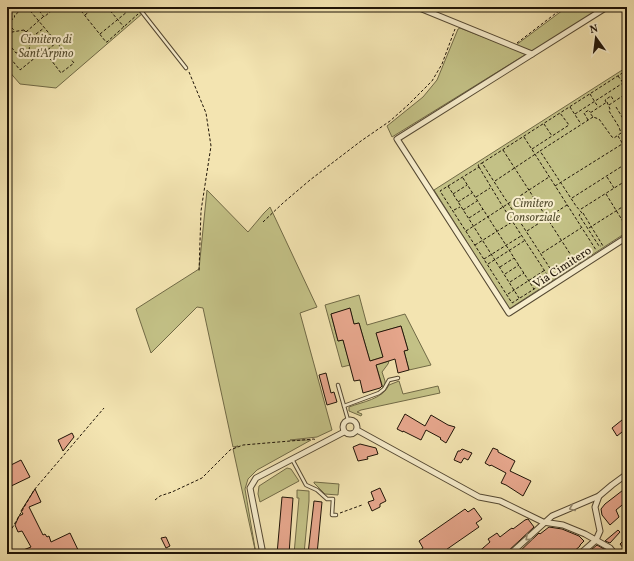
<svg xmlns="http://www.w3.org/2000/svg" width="634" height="561" font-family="Vollkorn,serif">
	<rect width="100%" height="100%" fill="#f3e4b1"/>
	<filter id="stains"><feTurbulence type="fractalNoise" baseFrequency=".005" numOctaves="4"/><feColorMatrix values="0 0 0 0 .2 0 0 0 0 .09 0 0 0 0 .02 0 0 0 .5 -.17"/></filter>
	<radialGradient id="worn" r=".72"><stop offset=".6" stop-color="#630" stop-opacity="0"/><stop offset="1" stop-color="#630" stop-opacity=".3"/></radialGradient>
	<g fill="#c3c186" stroke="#716a46">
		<path d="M7 7H138L143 13 56 88 20 84 7 69Z"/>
		<path d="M567 7H608L520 58 392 137 387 126 423 97 437 80 458 29 460 28 512 48Z"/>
		<path d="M627 67V232L509 309 434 190Z"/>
		<path d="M207 190 248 232 264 213 270 207 317 307 300 313 332 430 317 437 290 440H311L257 470 248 479 245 489 256 554 233 449 238 446 233 447 203 308 197 307 151 353 136 309 199 269Z"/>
		<path d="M359 295 367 325 405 314 431 365 409 370 404 351 408 350 401 326 377 333 383 357 370 361 359 323 354 324 350 309 331 314 338 341 343 340 350 365 342 367 325 305Z"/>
		<path d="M389 361 388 364 382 372 385 381V386L383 388 376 365Z"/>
		<path d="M399 381 403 394 438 386 440 393 361 410 357 412 362 414 361 416 349 411V407C362 402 383 399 389 385Z"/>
		<path d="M287 468 291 469 299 481 260 502 258 494 259 486Z"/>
		<path d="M314 482 339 484 338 495 325 494 314 483Z"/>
		<path d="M297 490 309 491V501L304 554H294L299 498H297Z"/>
	</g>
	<g fill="#e7a78d" stroke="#1f1407">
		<path d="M350 308 354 324 359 323 370 361 383 357 376 333 401 326 408 350 404 351 409 370 398 373 395 359 376 365 382 386 380 388 363 393 360 380 354 381 343 340 338 341 331 314Z"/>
		<path d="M326 373 331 393 334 392 337 402 327 405 319 375Z"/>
		<path d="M405 414 425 426 431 415 448 425 455 427 446 443 440 439 441 438 426 430 421 440 403 431V432L397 429Z"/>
		<path d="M627 416V428L617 436 612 428Z"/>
		<path d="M72 433 74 437 63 451 58 440Z"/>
		<path d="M360 444 376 448 378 454 367 457 368 459 358 461 353 447Z"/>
		<path d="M493 448 498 450V452L515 461 510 471 531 481 523 496 506 485 501 483 506 473 491 465 490 466 485 463Z"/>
		<path d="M462 449 472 453 468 460 464 458 461 463 454 460 457 453 458 451H460Z"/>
		<path d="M21 460 30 477 7 488V467Z"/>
		<path d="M627 487V501L616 510 619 517 610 525 602 515 601 509 605 504Z"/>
		<path d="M380 488 386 501 380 504V507L372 511 368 502 374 500 371 492Z"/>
		<path d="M35 489 41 502 29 507 43 535 45 534 47 537 49 536 51 542 70 533 80 554H13L31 547 22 531 18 532 15 525 19 516 23 514 21 511Z"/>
		<path d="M282 497 293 498 289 554H277Z"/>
		<path d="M314 501 322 502 317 554H308Z"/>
		<path d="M474 508 482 519 476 523 479 527 440 554H415L423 548 419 541 465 509 468 512Z"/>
		<path d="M528 519 534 527 505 554H476L490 542 488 539 497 533 500 537 509 530 512 528 513 529 525 520Z"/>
		<path d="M549 527 562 529 579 536 584 541 580 545V546L571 554H517L539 533 540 534Z"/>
		<path d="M618 530 620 532 610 543 605 541Z"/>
		<path d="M166 537 170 546 166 548 161 538Z"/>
		<path d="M627 537V553L620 544Z"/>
		<path d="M597 545 604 549 610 554H586Z"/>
	</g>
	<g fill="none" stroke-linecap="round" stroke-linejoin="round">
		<g stroke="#544832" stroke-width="4.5">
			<g id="service">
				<path d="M138 7 186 68"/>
				<path d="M338 385 348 420"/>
				<path d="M344 406 379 393 384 389 389 380 398 378"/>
				<path d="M292 459 306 485 317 490 327 499H333L332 515H336"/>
			</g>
		</g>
		<g stroke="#544832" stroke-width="7">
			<g id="minor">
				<path d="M417 7 532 54"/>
				<path d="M607 7 397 139 509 313 627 237"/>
				<circle cx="350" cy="427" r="7"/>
				<path d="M357 430 479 497 500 501 543 522 563 525 585 534 610 548 615 554"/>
				<path d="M263 554 250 488 256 478 344 432"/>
				<path d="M510 554 552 516 599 496 612 485 627 474"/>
				<path d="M580 554 596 540 600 531 595 507 599 496"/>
			</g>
		</g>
		<g stroke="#1f1407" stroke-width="1" stroke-dasharray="3 2" stroke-linecap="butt">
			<path d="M27 7 74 63 61 73 45 52"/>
			<path d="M36 7 44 17 56 7"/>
			<path d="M78 7 106 42H107L138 14"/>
			<path d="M107 7 124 27"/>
			<path d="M7 8 13 15"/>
			<path d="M85 15 95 7"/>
			<path d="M7 24 15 17 14 16 24 7"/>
			<path d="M8 24 14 30"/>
			<path d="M24 30 31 38 29 50 16 53 8 43 12 32Z"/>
			<path d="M26 32 43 17"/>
			<path d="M100 34 133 7"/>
			<path d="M32 37 44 28"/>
			<path d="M517 43 564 7"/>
			<path d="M29 50 36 57 44 51 45 52 56 43"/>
			<path d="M7 53 11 49"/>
			<path d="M7 54 20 70 36 57"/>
			<path d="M189 72 206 113 211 146 201 211 199 272"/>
			<path d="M618 76 627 88"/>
			<path d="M590 94 598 107"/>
			<path d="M624 96 627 101"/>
			<path d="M606 102 605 100 611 96 614 101"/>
			<path d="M607 102 610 109 609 111 619 127 621 133 614 138 612 137 599 119 593 117 590 113Z"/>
			<path d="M609 105 627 93"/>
			<path d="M570 107 581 124"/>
			<path d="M616 107 627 125"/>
			<path d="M575 114 623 83"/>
			<path d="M593 117 540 151 576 206 582 213 579 215 599 246H601"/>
			<path d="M622 117 627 114"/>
			<path d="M588 120 584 113 589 110 590 112"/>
			<path d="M544 124 552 136"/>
			<path d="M618 136 627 151"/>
			<path d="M524 137 596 250"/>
			<path d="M532 149 569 125 560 113"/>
			<path d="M503 150 576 263"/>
			<path d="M479 167 503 207 550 279 512 303 440 191Z"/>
			<path d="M479 167 478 165 482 163"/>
			<path d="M607 177 614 188"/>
			<path d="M463 178 534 289"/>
			<path d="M495 181 540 151"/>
			<path d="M448 186 519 298"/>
			<path d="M555 186 627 141"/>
			<path d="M453 194 467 185"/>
			<path d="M606 194 627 228"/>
			<path d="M476 197 490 188"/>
			<path d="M572 198 627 163"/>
			<path d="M458 202 472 193"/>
			<path d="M581 209 627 180"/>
			<path d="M454 210 460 207"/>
			<path d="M463 210 477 201"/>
			<path d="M583 213 603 246"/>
			<path d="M469 218 483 209"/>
			<path d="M263 222 283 203 310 180 361 141 390 121 408 105 432 81 442 64 455 29"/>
			<path d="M589 228 627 204"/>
			<path d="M466 231 549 177"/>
			<path d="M527 231 567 205"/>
			<path d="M475 245 512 222"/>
			<path d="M542 253 581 228"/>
			<path d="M484 259 521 236"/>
			<path d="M488 264 524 241"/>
			<path d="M573 265 555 276 482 163 627 70"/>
			<path d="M500 267 514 258"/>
			<path d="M505 274 519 265"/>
			<path d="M510 282 524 273"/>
			<path d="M508 294 545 270"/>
			<path d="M155 500 160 496 172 492 202 478 230 450 243 445 314 439 316 440"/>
			<path d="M340 513 362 505"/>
			<path d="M7 537 34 490 104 408"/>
		</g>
		<use href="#service" stroke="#f7edcc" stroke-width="2.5"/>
		<use href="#minor" stroke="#f7edcc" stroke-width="5"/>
	</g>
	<defs><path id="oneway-chevron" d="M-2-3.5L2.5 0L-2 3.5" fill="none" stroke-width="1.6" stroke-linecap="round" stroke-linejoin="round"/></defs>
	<g stroke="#968b73">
		<use href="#oneway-chevron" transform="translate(572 508) rotate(158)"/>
		<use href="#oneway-chevron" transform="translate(528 538) rotate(139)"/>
	</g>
	<g text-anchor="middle" stroke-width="4" stroke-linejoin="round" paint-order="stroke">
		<g font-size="12" font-style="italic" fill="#585133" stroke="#f7edcc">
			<text x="46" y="43">Cimitero di<tspan x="46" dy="14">Sant'Arpino</tspan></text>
			<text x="533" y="207">Cimitero<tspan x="533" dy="14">Consorziale</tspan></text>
		</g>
		<g font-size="12" fill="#1f1407" stroke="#f7edcc">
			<text transform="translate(562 267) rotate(-33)" y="4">Via Cimitero</text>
		</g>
	</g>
	<rect width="634" height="561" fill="none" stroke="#f3e4b1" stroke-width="24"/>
	<rect x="8" y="8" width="618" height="545" fill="none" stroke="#1f1407" stroke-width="2"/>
	<rect x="12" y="12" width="610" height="537" fill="none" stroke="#1f1407"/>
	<g transform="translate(596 38) rotate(346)" stroke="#f7edcc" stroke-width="3" paint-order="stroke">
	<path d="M0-3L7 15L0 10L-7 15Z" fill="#1f1407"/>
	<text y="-6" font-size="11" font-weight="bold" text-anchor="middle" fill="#1f1407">N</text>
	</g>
	<rect width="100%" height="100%" filter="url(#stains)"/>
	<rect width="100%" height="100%" fill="url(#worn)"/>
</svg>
